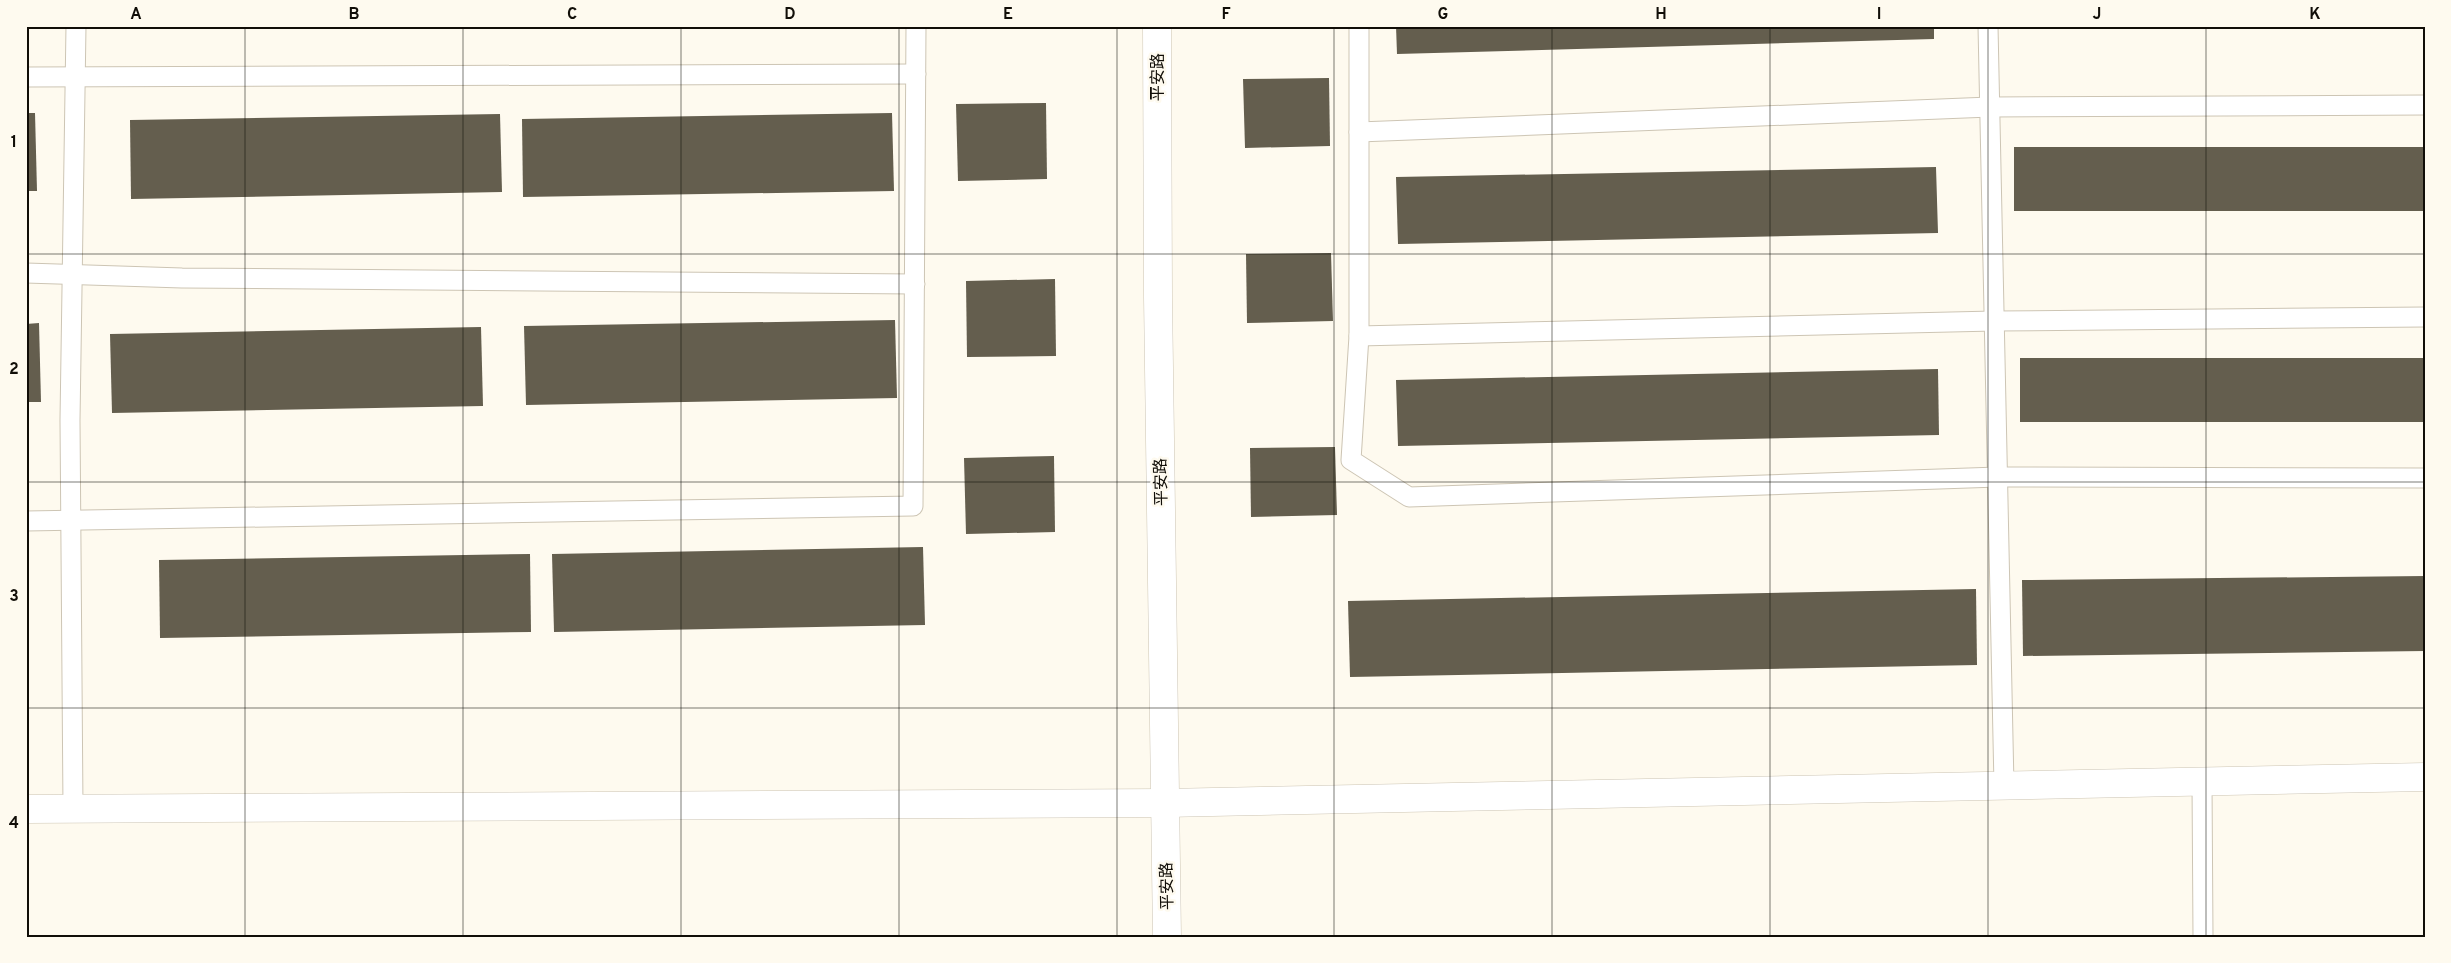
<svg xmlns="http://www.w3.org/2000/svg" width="2451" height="963" font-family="Overpass,'Noto Sans SC',sans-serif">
	<rect width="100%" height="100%" fill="#fefaef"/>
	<g fill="#645e4e">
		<path d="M1396 26H1934V39L1397 54Z"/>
		<path d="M1329 78 1330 146 1245 148 1243 79Z"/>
		<path d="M1046 103 1047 179 958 181 956 104Z"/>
		<path d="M26 113H35L37 191H26Z"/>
		<path d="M892 113 894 191 523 197 522 119Z"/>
		<path d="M500 114 502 192 131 199 130 120Z"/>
		<rect x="2014" y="147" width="411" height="64"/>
		<path d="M1936 167 1938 233 1398 244 1396 177Z"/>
		<path d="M1331 253 1333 321 1247 323 1246 254Z"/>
		<path d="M1055 279 1056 356 967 357 966 281Z"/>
		<path d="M895 320 897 398 526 405 524 326Z"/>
		<path d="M39 323 41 402H26V324Z"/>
		<path d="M481 327 483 406 112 413 110 334Z"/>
		<rect x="2020" y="358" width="405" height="64"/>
		<path d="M1938 369 1939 435 1398 446 1396 380Z"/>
		<path d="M1335 447 1337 515 1251 517 1250 448Z"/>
		<path d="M1054 456 1055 532 966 534 964 458Z"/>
		<path d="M923 547 925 625 554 632 552 554Z"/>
		<path d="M530 554 531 632 160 638 159 560Z"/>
		<path d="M2425 576V651L2023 656 2022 580Z"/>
		<path d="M1976 589 1977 665 1350 677 1348 601Z"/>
	</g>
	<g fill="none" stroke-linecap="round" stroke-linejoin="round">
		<g stroke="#cdc5b4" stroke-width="21">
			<g id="service">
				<path d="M1359 26V336L1351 460 1409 497 1998 477 2425 478"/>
				<path d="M1988 26 2004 786"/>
				<path d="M26 77 916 74"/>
				<path d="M1359 132 1990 107 2425 105"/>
				<path d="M26 273 182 278 915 284"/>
				<path d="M1359 336 1994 321 2425 317"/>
				<path d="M26 521 913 506 916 26"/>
				<path d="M2202 782 2203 937"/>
				<path d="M73 808 70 420 76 26"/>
			</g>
		</g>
		<g stroke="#cdc5b4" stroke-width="29">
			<g id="tertiary">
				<path d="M1157 26 1158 297 1167 937"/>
				<path d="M26 809 1165 803 2425 777"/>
			</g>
		</g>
		<use href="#service" stroke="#fff" stroke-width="19"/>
		<use href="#tertiary" stroke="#fff" stroke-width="28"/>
	</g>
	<path fill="none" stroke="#110e08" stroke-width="1" stroke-opacity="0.55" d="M245 26V937M463 26V937M681 26V937M899 26V937M1117 26V937M1334 26V937M1552 26V937M1770 26V937M1988 26V937M2206 26V937M26 254H2425M26 482H2425M26 708H2425"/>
	<g text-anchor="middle" stroke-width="5" stroke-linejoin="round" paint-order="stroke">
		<g font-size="16" fill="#110e08" stroke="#fefaef">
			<text transform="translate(1157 77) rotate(-90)" y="6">平安路</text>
			<text transform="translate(1160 482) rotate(-91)" y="6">平安路</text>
			<text transform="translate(1166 886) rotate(-91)" y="6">平安路</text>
		</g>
	</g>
	<rect width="2451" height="963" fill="none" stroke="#fefaef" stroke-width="55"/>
	<rect x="28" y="28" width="2396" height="908" fill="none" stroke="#110e08" stroke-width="2"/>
	<g font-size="16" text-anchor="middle" font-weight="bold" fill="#110e08">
		<text x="136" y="19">A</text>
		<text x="354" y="19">B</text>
		<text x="572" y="19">C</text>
		<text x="790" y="19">D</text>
		<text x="1008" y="19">E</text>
		<text x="1226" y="19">F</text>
		<text x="1443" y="19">G</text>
		<text x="1661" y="19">H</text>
		<text x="1879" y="19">I</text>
		<text x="2097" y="19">J</text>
		<text x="2315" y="19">K</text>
		<text x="14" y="147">1</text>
		<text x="14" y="374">2</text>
		<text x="14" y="601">3</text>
		<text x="14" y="828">4</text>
	</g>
</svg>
